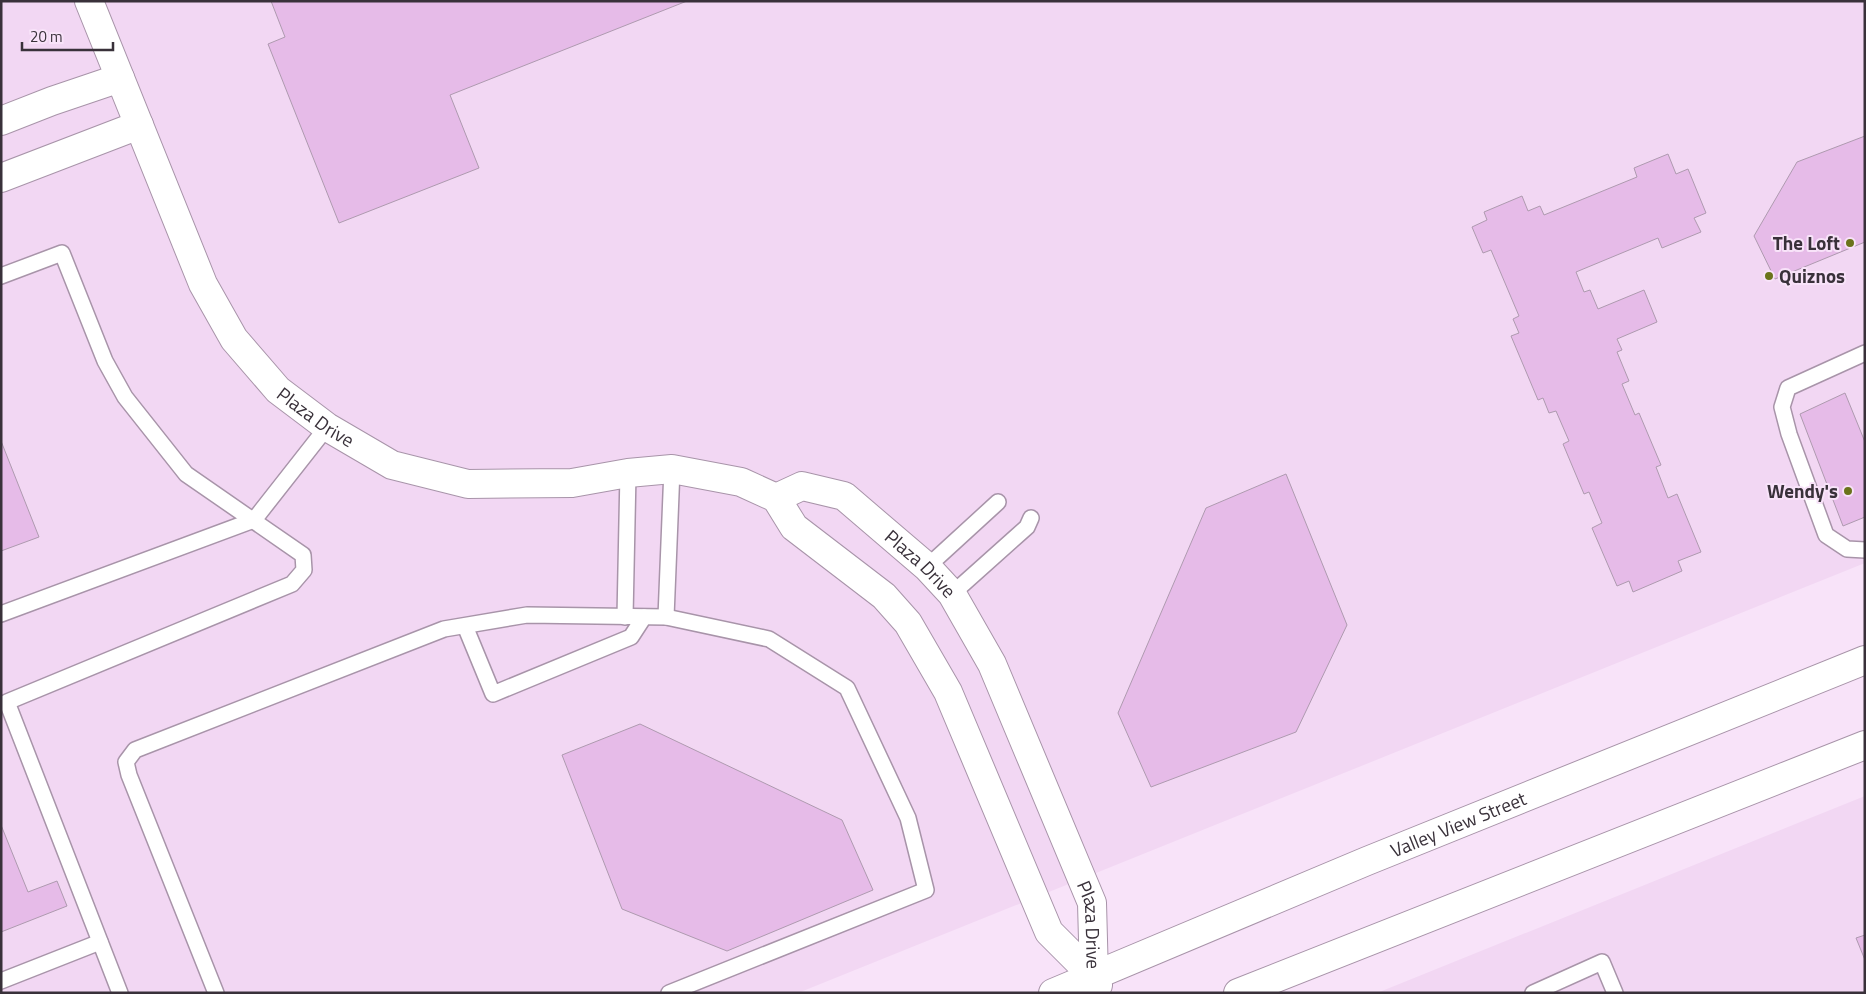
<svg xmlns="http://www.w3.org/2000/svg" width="1866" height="994" font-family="'Titillium Web',sans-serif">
	<rect width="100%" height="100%" fill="#f8e3f9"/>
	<g fill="#f2d7f3">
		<path d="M1 1H1865V563L798 993H1Z"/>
		<path d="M1865 796V993H1377Z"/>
	</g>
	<g fill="#e6bbe8" stroke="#ae9aaf">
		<path d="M271 1H687L450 95 479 168 339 223 268 44 285 37Z"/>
		<path d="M1865 136V242L1775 279 1754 236 1797 162Z"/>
		<path d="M1668 154 1676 174 1688 169 1706 213 1694 218 1701 232 1662 248 1658 238 1576 272 1584 292 1590 290 1598 309 1644 290 1657 322 1617 339 1622 350 1617 352 1629 381 1622 384 1635 415 1639 413 1661 465 1656 467 1668 498 1677 494 1701 552 1678 561 1682 571 1633 592 1629 581 1617 586 1592 528 1602 523 1589 492 1584 494 1563 444 1569 441 1556 411 1549 413 1543 398 1538 400 1511 336 1519 333 1513 319 1519 316 1491 250 1483 253 1472 227 1487 220 1484 212 1522 196 1528 211 1540 206 1544 215 1637 177 1634 168Z"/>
		<path d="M1845 393 1865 442V517L1843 526 1800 414Z"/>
		<path d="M1 441 39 537 1 551Z"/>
		<path d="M1286 474 1347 625 1296 732 1151 787 1118 713 1206 508Z"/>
		<path d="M640 724 842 820 873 890 727 951 622 909 562 755Z"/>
		<path d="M1 825 28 892 57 881 67 906 1 932Z"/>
		<path d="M1865 935V960L1856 938Z"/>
	</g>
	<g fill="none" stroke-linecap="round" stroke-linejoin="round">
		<g stroke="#a894a9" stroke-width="18">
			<g id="service">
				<path d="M1 276 62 253 105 361 125 397 186 474 303 555 304 570 292 584 7 702 120 993"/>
				<path d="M1865 353 1788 388 1782 407 1789 434 1826 535 1847 549 1865 550"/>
				<path d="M927 567 998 502"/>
				<path d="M952 594 1018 535 1027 527 1031 518"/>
				<path d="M1 614 254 520 327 427"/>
				<path d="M625 617 628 473"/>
				<path d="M666 617 672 469"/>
				<path d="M465 626 493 694 631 637 644 617"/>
				<path d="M1 981 100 942"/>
				<path d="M216 993 129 775 126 762 135 750 444 629 527 615 666 617 769 639 847 688 908 818 926 890 669 993"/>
				<path d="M1533 993 1602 962 1615 993"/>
			</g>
		</g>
		<g stroke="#a894a9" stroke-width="30">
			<g id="minor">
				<path d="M1 121 52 101 120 78"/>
				<path d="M1 178 139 125"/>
			</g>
		</g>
		<g stroke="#a894a9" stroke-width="30">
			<g id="tertiary">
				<path id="s1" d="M89 1 203 284 234 339 278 390 327 427 392 465 468 484 572 483 628 473 672 469 741 482 776 498 794 527 884 596 908 623 948 692 1049 932 1094 977"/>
				<path id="s2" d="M776 498 802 486 844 496 927 567 952 594 992 664 1092 903 1094 977 1098 985"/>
			</g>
		</g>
		<g stroke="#a894a9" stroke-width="30">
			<g id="primary">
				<path id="s3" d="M1053 993 1367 861 1865 660"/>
				<path d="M1238 993 1865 745"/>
			</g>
		</g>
		<use href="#service" stroke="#fff" stroke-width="15"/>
		<use href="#minor" stroke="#fff" stroke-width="28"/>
		<use href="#tertiary" stroke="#fff" stroke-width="28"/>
		<use href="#primary" stroke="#fff" stroke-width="28"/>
	</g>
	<g fill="#6a731b" stroke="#f8e3f9" stroke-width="2">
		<circle cx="1850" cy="243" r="5"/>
		<circle cx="1769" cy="276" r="5"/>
		<circle cx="1848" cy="491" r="5"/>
	</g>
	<g text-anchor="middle" stroke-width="4" stroke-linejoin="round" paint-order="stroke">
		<g font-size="19" font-weight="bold" fill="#39313a" stroke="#f8e3f9" text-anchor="end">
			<text x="1840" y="250">The Loft</text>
			<text x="1779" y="283" text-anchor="start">Quiznos</text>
			<text x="1838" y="498">Wendy's</text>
		</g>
		<g font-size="19" fill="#39313a" stroke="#f8e3f9">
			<text dy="7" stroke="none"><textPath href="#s1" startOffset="482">Plaza Drive</textPath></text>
			<text dy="7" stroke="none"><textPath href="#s2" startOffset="174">Plaza Drive</textPath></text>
			<text dy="7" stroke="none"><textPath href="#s3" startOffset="439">Valley View Street</textPath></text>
			<text dy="7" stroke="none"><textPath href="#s2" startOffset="579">Plaza Drive</textPath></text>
		</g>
	</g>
	<rect width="1866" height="994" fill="none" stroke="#39313a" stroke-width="5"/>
	<path d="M22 42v8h91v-8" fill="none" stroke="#39313a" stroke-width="2.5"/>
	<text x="30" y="42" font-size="15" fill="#39313a" stroke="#f8e3f9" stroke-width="4" paint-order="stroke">20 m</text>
</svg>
